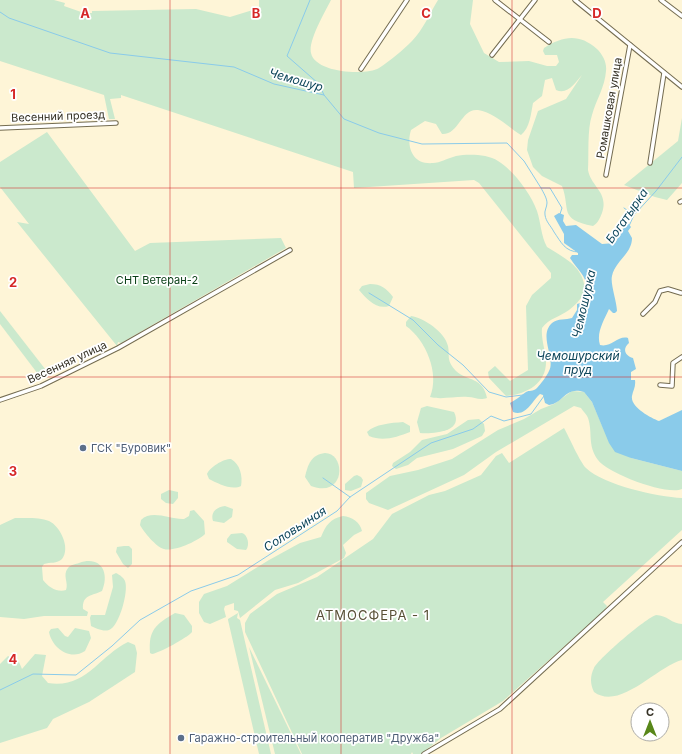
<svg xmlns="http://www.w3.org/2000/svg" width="682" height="754" font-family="Inter,sans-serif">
	<rect width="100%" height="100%" fill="#fef5d7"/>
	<g fill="#cbe9cd">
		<path d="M0 0H54L65 3 64 6 84 13H92V11L196 9 230 17 259 8V0H331C325 12 308 41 311 53 315 73 366 76 379 68 390 61 403 50 412 41 423 30 430 13 438 0H473L470 24 484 53 499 62 529 61 547 66H556L559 62 557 55H545L543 51 544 48C563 36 579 33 597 49 603 55 607 63 606 71 605 87 596 100 592 115 587 130 589 154 588 170 591 187 609 192 602 213 600 218 598 223 593 226 558 219 571 210 562 186L542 176 533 167 527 150 528 140 538 111 566 99 582 75C575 83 568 95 556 90L552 78 545 80 542 96 533 103C531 113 530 128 521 135 508 127 495 113 478 110 461 108 459 135 442 134L436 124 425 121 411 130C406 146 412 165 433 163 440 163 448 158 456 156 468 154 487 154 498 161 514 171 531 194 537 211 541 223 541 236 547 247 566 259 585 267 585 293 580 299 576 305 569 310 560 317 549 318 542 328 541 339 545 349 546 360 547 384 526 394 506 396L489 378 488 372 495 366 510 381 528 370 526 306 532 295 551 278V273L479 183 474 180 354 188 353 172 121 95V98L110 99 115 119H109L104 95 0 61Z"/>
		<path d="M682 118V183L667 200 655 197 624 185 678 141Z"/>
		<path d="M47 132 135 251 150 243 281 238 286 248 121 343 118 342 117 346 17 222 29 224 0 187V162Z"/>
		<path d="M370 284C381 284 386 288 393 297L389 306C376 310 367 299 359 290L362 286Z"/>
		<path d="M0 311 49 374 41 378 0 324Z"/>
		<path d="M411 316C424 318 445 332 448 346 450 357 446 360 456 371 467 381 483 377 487 398 479 401 475 397 468 397 455 396 442 400 430 397 440 374 426 340 406 326V322Z"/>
		<path d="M572 391 584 392 592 402 604 430 631 458 682 471V489C667 496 607 473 598 460 587 445 593 433 588 418 587 415 583 411 581 408L574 406 496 452 464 475 388 510 369 503 366 499V493L390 476 418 470 452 459 498 430 524 419 541 409 554 404Z"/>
		<path d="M427 406 454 412C464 432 433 434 420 433L417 422 421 408Z"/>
		<path d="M479 419 484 424 485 431 482 436 453 449 417 458 408 465 396 469 392 466 393 463 410 452 422 440 447 434 468 420Z"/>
		<path d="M403 422 410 426V432C397 437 383 442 369 436L367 432C375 424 391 423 403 422Z"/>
		<path d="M564 428C569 437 580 462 586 468 604 485 657 497 682 498V530L603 602 607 606 605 610 503 701 441 738 421 754H413L412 752 411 754H302L245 632V623L250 614 277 594 317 577 373 539 392 514 429 495 445 491 481 475 496 456 502 453 509 463Z"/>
		<path d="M325 453C346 453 346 499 311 486L305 477C308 464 311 455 325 453Z"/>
		<path d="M231 459C240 464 243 476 241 486 232 491 217 483 209 479L207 474C210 467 223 459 231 459Z"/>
		<path d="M357 475 361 477 363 480 361 487 351 491 345 490V484L354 476Z"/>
		<path d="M169 490 178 492V498L173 504 166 503 161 499V494Z"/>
		<path d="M225 506 233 509 232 517 224 523 213 521C210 512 217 507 225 506Z"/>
		<path d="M194 510 204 521 205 534C198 541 174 552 164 549 156 547 144 532 140 525L141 520C152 509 171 520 184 519L189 516 190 511Z"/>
		<path d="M343 516C352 517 360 522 362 531L354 535 343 545 346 553 344 558 298 583 275 590 240 618 238 611 234 610V603L225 606 224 609 226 617 210 624 204 622 199 613V602L204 594 227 586 269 560 300 543 321 537C326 525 330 519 343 516Z"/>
		<path d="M15 518C25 518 40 517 49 521 60 526 71 548 62 559 57 564 50 562 44 564L42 567 43 580C48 587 58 593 66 590 69 583 62 575 68 568 70 565 76 564 79 563 101 555 110 573 102 591 93 596 82 594 83 609L88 612 87 616H44L24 619 0 617V525Z"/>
		<path d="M242 533C248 535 250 545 246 550L237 549 227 542V539L231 534Z"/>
		<path d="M124 546H129L132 549V564L128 568 123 564 116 552 117 547Z"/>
		<path d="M116 573C120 575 124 578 125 581 129 591 119 627 109 630 103 632 96 628 91 626L90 618 91 615H105L113 587 112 575Z"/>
		<path d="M175 613 184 615 192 626V632C187 638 159 653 152 654L150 653C148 630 156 624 175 613Z"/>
		<path d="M238 613 237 618 240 620 271 754H259L228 620V619Z"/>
		<path d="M656 615C667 615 672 624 682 624V660C656 667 620 711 594 692 590 684 590 676 594 668 599 658 646 618 656 615Z"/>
		<path d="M58 628 65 636 68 637 75 628 89 631 91 638 85 651C70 661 52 648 49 632L51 629Z"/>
		<path d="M128 642 135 645 137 653 135 672 89 702 53 719 47 728 0 743V664L8 656 19 662 22 669 35 654 46 655 42 676 48 683C86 689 99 656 128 642Z"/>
		<path d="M249 647 301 754H275Z"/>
	</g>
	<path fill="#8acbea" d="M559 213 564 215 563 221 566 226 576 225 602 244 615 243 627 222 631 227 628 231 632 238C632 254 615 261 612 276 610 283 617 302 617 311L615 313H613L609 309C604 320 596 333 600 345 611 348 618 335 628 338L629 343C622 349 625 356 633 358L636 369 631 372V380H635C636 387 633 390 632 396 630 407 651 418 659 421L682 410V471L631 458 615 452 609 443 592 402 584 392C565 386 564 403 549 405L545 403 543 395 540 394C532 401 526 417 513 412L510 403C516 400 520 396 526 392 529 390 533 392 537 388 540 385 547 376 549 371 556 358 538 336 552 323 558 318 566 320 572 318L577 310V304C582 303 584 300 586 295 590 278 578 271 570 258L572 255H578V253L564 243V234L554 216Z"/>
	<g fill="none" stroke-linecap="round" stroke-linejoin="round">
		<g stroke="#8acbea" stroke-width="1">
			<path d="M310 0 287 56 319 84 324 95"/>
			<path d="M0 12 9 18 110 53 234 67 274 84 324 95 344 119 379 133 422 144 507 143 524 161 541 188H550L562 208 560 214"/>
			<path d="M541 188C543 192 547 198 547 203 547 207 544 211 545 215 546 222 551 226 554 232 561 242 565 252 579 252"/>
			<path d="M624 208 634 215"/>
			<path d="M629 226 634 215 656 191 682 157"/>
			<path d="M369 293 413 320 438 345 463 365 489 392 506 397 523 395"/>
			<path d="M323 478 350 497"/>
			<path d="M0 690 33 674 76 675 112 646 140 620 191 591 238 575 337 511 350 497 431 443 473 429 491 416 504 421 531 414 544 396"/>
		</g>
		<g stroke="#746c51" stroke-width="5.5">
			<g id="minor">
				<path d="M495 0 549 42"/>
				<path d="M575 0 682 87"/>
				<path d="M661 0 682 16"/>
				<path d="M492 55 535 0"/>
				<path d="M361 69 407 0"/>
				<path d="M0 128 116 123"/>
				<path d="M650 163 664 73"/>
				<path d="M606 175 630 45"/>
				<path d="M680 202 682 201"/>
				<path d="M643 314 655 302 660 291 668 289 681 293"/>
				<path d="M660 385 672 386 673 363 682 357"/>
				<path d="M0 400 41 386 118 348 290 250"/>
				<path d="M424 754 500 709 682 542"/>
			</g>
		</g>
		<use href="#minor" stroke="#fff" stroke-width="3.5"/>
	</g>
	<path fill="none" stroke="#d62828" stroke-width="1" stroke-opacity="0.55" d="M170 0V754M341 0V754M512 0V754M0 188H682M0 377H682M0 566H682"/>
	<g fill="#5c6f8a" stroke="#fff" stroke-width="1.5">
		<circle cx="83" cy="448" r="4"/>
		<circle cx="181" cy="738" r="4"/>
	</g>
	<g text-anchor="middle" stroke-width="3.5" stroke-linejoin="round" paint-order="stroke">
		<g font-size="11" fill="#353125" stroke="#fff">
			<text transform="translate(609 108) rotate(-80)" y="4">Ромашковая улица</text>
			<text transform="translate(58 116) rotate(-2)" y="4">Весенний проезд</text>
			<text transform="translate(67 362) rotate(-25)" y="4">Весенняя улица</text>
		</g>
		<g font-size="11" fill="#0a4017" stroke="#fff">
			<text x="157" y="284">СНТ Ветеран-2</text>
		</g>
		<g font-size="11" fill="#4e5e75" stroke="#fff" text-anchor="start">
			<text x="91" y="452">ГСК "Буровик"</text>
			<text x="189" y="742">Гаражно-строительный кооператив "Дружба"</text>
		</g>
		<g font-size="12" font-style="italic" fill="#0d455a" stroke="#fff">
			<text transform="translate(296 80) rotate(16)" y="4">Чемошур</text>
			<text transform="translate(627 216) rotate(-55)" y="4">Богатырка</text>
			<text transform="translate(584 304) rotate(-77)" y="4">Чемошурка</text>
			<text x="578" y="360">Чемошурский<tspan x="578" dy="14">пруд</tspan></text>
			<text transform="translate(295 529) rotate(-33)" y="4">Соловьиная</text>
		</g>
		<g font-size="13" letter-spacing="1" fill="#585036" stroke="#fff">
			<text x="373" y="620">АТМОСФЕРА - 1</text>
		</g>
	</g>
	<g font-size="13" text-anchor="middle" font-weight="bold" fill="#d62828" stroke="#fff" stroke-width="3.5" stroke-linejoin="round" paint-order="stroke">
		<text x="85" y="18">A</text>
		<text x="256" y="18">B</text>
		<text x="426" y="18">C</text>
		<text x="597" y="18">D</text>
		<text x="13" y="99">1</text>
		<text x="13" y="287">2</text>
		<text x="13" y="476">3</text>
		<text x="13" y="664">4</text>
	</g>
	<g transform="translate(650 722)"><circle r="19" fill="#ffffff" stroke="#aeada8"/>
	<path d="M0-3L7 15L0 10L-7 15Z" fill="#58871a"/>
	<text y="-6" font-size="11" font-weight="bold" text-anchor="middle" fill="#353125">С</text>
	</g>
</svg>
